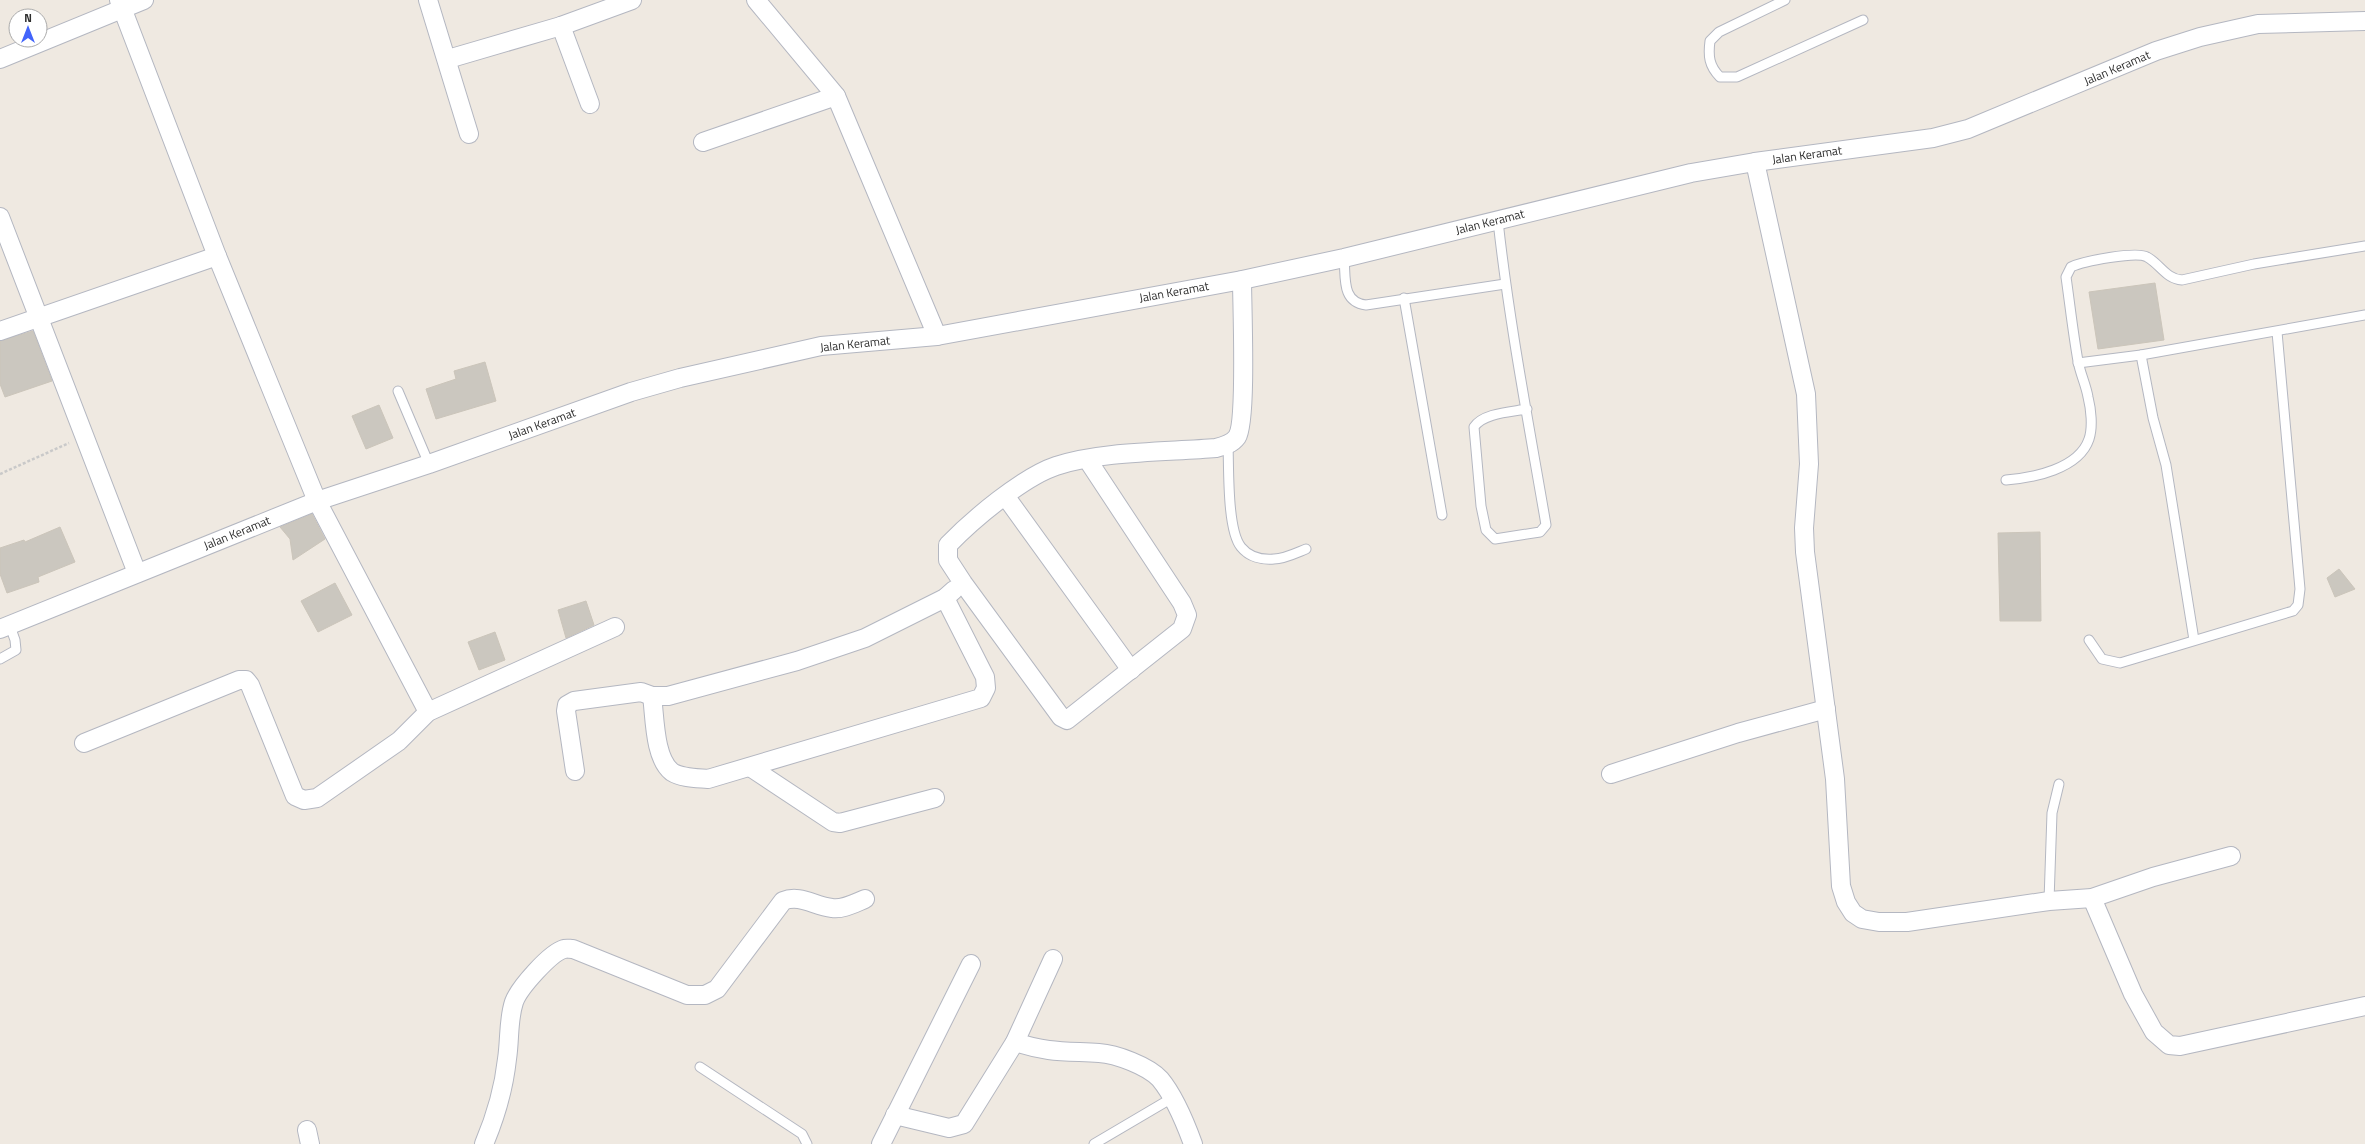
<svg xmlns="http://www.w3.org/2000/svg" width="2365" height="1144" font-family="'Titillium Web',sans-serif">
	<rect width="100%" height="100%" fill="#efe9e1"/>
	<g fill="#cbc7bf" stroke="#cbc5ba">
		<path d="M2155 283 2164 340 2098 349 2089 292Z"/>
		<path d="M33 331 52 381 5 397 0 384V341Z"/>
		<path d="M485 362 496 401 436 419 426 389 456 379 454 371Z"/>
		<path d="M379 405 393 438 366 449 352 416Z"/>
		<path d="M312 514 325 539 293 560 290 539 280 527Z"/>
		<path d="M60 527 75 562 38 577 39 582 7 593 0 574V548L24 540 25 542Z"/>
		<path d="M2040 532 2041 621H2000L1998 533Z"/>
		<path d="M2339 569 2355 589 2335 597 2327 578Z"/>
		<path d="M335 583 352 615 318 632 301 601Z"/>
		<path d="M586 601 594 625 566 638 558 610Z"/>
		<path d="M495 632 505 660 479 670 468 642Z"/>
	</g>
	<g fill="none" stroke-linecap="round" stroke-linejoin="round">
		<g stroke="#b4b7c1" stroke-width="11">
			<g id="lane">
				<path d="M1785 0 1719 32 1710 41C1708 56 1709 66 1720 77H1737L1863 20"/>
				<path d="M1498 221C1509 321 1528 420 1545 519L1546 525 1540 532 1495 539 1486 530 1481 506 1474 427C1483 413 1511 412 1527 409"/>
				<path d="M1344 258C1346 277 1341 302 1366 305L1505 284"/>
				<path d="M1404 298 1442 515"/>
				<path d="M2141 355 2153 418 2166 465 2194 640"/>
				<path d="M2078 363 2141 355 2365 315"/>
				<path d="M398 391 429 464"/>
				<path d="M1228 445C1229 468 1227 530 1241 547 1249 557 1262 560 1274 559 1284 559 1296 553 1306 549"/>
				<path d="M2006 480C2033 478 2079 469 2089 439 2093 427 2091 409 2088 397 2086 385 2080 373 2078 361 2073 333 2070 305 2066 277L2071 267C2083 261 2137 251 2147 257 2160 264 2166 279 2182 280L2254 264 2365 246"/>
				<path d="M2089 640 2102 659 2120 663 2293 611 2298 605 2300 589 2277 332"/>
				<path d="M0 659 16 650 15 640 10 626"/>
				<path d="M2049 901 2052 813 2059 784"/>
				<path d="M700 1067 802 1134 807 1144"/>
				<path d="M1094 1144 1172 1098"/>
			</g>
		</g>
		<g stroke="#b4b7c1" stroke-width="20">
			<g id="street">
				<path d="M119 0 217 256 317 501 428 712"/>
				<path d="M428 0 469 134"/>
				<path d="M756 0 836 96 937 336"/>
				<path d="M561 26 590 104"/>
				<path d="M0 59 144 0"/>
				<path d="M448 59 561 26 632 0"/>
				<path d="M703 142 836 96"/>
				<path d="M1755 162 1806 394 1809 464 1804 528 1805 552 1835 779 1841 886 1846 902 1853 913 1862 919 1879 922H1907L2049 901 2092 898 2153 877 2231 856"/>
				<path d="M0 217 137 573"/>
				<path d="M0 331 217 256"/>
				<path d="M1087 459 1182 603 1187 615 1182 629 1067 720 1061 717 963 583 948 560V545C972 520 1023 477 1056 466 1100 451 1168 452 1216 448 1224 446 1232 444 1237 437 1247 422 1242 304 1242 280"/>
				<path d="M1006 497 1131 670"/>
				<path d="M0 629 317 501 429 464 631 392 680 378 821 346 937 336 1242 280 1344 258 1691 173 1755 162 1933 138 1968 129 2156 51 2200 37 2258 24 2365 21"/>
				<path d="M652 696C655 717 654 758 672 772 681 778 697 778 708 779L981 698 986 688 985 677 945 598"/>
				<path d="M84 743 239 680H246L250 685 295 796 304 800 317 798 399 741 428 712 615 627"/>
				<path d="M750 767 833 822 840 823 935 798"/>
				<path d="M575 771 566 711 567 705 574 701 641 692 652 696H668L797 661 865 638 945 598 954 590"/>
				<path d="M1611 774 1738 733 1826 709"/>
				<path d="M2092 898 2133 994 2154 1032 2169 1045 2180 1046 2365 1006"/>
				<path d="M1015 1042C1048 1053 1066 1051 1099 1053 1116 1054 1148 1066 1160 1079 1175 1097 1185 1122 1193 1144"/>
				<path d="M895 1115 949 1128 964 1124 1015 1042 1053 959"/>
				<path d="M307 1130 310 1144"/>
				<path d="M484 1144C495 1118 504 1087 507 1059 510 1040 508 1020 514 1002 519 988 550 953 564 949 566 948 570 949 573 949L687 995H705L717 989 783 901C800 894 814 906 832 908 842 910 855 903 865 899"/>
				<path d="M881 1144 971 964"/>
			</g>
		</g>
		<path stroke="#c9c9c9" stroke-width="2.5" stroke-dasharray="3 2" stroke-linecap="butt" d="M0 474 69 443"/>
		<use href="#lane" stroke="#fff" stroke-width="9"/>
		<use href="#street" stroke="#fff" stroke-width="18"/>
	</g>
	<g text-anchor="middle" stroke-width="3" stroke-linejoin="round" paint-order="stroke">
		<g font-size="12" fill="#2e2e2e" stroke="#fff">
			<text transform="translate(2117 68) rotate(-23)" y="4">Jalan Keramat</text>
			<text transform="translate(1807 155) rotate(-8)" y="4">Jalan Keramat</text>
			<text transform="translate(1490 222) rotate(-14)" y="4">Jalan Keramat</text>
			<text transform="translate(1174 292) rotate(-10)" y="4">Jalan Keramat</text>
			<text transform="translate(855 344) rotate(-6)" y="4">Jalan Keramat</text>
			<text transform="translate(542 424) rotate(-20)" y="4">Jalan Keramat</text>
			<text transform="translate(237 533) rotate(-22)" y="4">Jalan Keramat</text>
		</g>
	</g>
	<g transform="translate(28 28)"><circle r="19" fill="#ffffff" stroke="#ababab"/>
	<path d="M0-3L7 15L0 10L-7 15Z" fill="#4264fb"/>
	<text y="-6" font-size="11" font-weight="bold" text-anchor="middle" fill="#2e2e2e">N</text>
	</g>
</svg>
